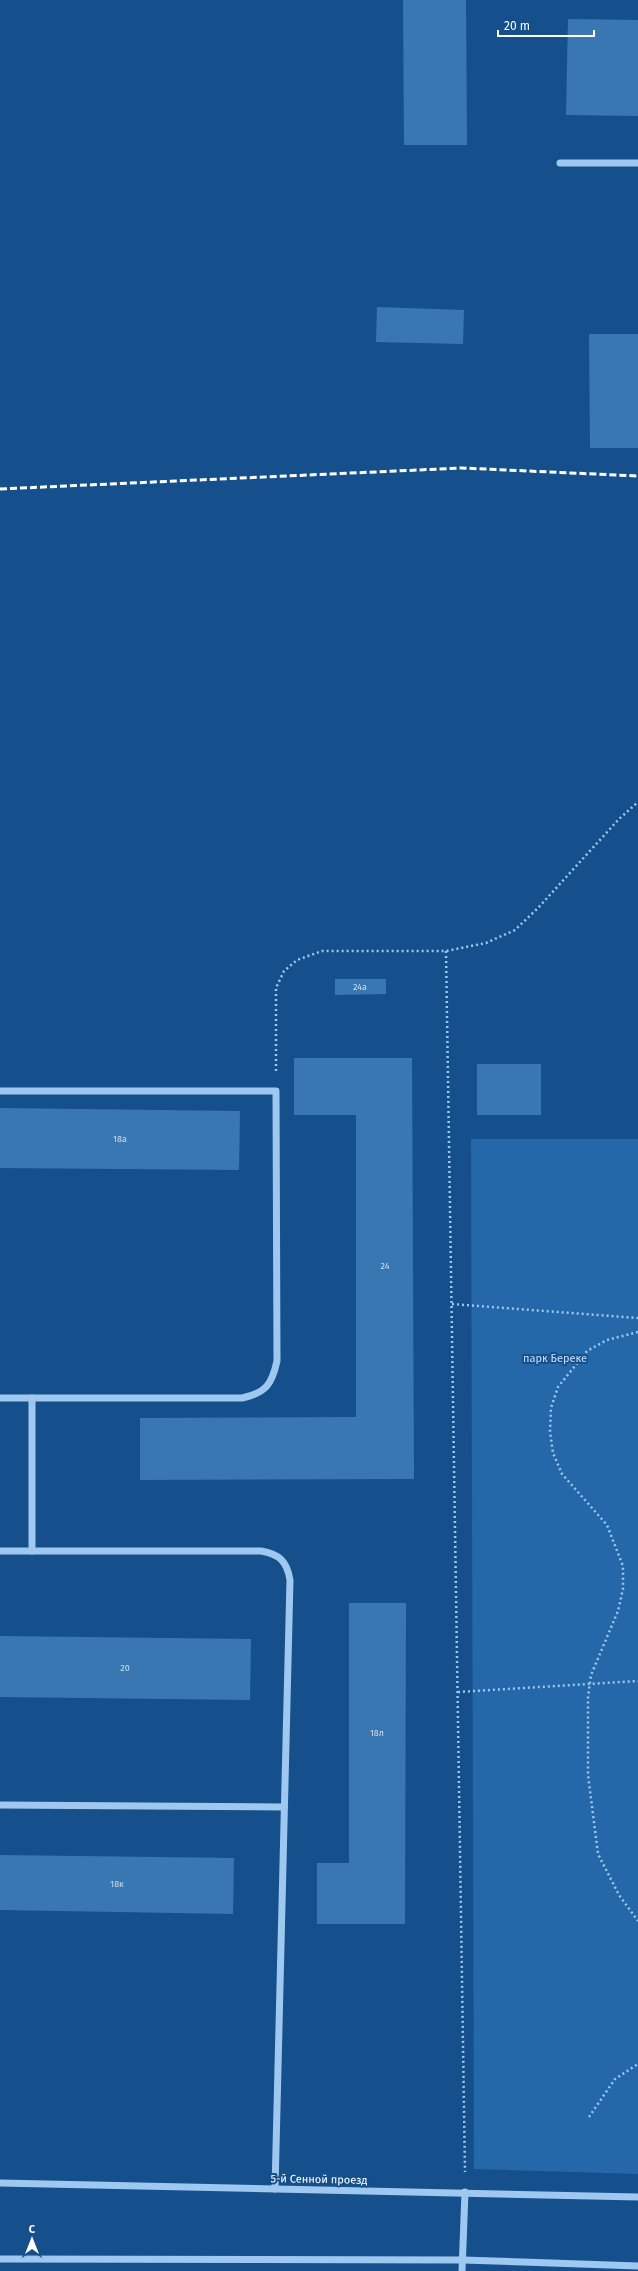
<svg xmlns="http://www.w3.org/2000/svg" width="638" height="2271" font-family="'Fira Sans',sans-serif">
	<rect width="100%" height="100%" fill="#15508c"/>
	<path fill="#2468a9" d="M471 1139H638V2174L474 2169Z"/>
	<g fill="#3977b3">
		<path d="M403 0H466L467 145H404Z"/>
		<path d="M568 19 638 20V116L566 115Z"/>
		<path d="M377 307 464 310 463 344 376 342Z"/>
		<path d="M589 334H638V448H590Z"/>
		<path d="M335 979H386V994L335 995Z"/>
		<path d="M294 1058H412L414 1479 140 1480V1418L356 1417V1115H294Z"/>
		<rect x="477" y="1064" width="64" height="51"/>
		<path d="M0 1108 240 1111 239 1170 0 1168Z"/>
		<path d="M349 1603H406L405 1924H317V1863H349Z"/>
		<path d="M0 1636 251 1639 250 1700 0 1697Z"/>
		<path d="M0 1855 234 1858 233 1914 0 1910Z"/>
	</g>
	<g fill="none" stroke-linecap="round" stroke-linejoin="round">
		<g stroke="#9fc8f0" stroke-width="2.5" stroke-dasharray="2 3" stroke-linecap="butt">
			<path d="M446 951 465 2172"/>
			<path d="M276 1071V988L284 971 297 960 322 951H446L486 943 515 930 538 908 619 819 638 802"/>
			<path d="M452 1304 638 1318"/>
			<path d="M638 1332 607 1340 587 1351 558 1387 551 1408 550 1432 553 1453 562 1474 607 1525 623 1566V1589L618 1611 591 1675 588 1697V1775L598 1854 619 1895 638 1921"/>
			<path d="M458 1692 638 1681"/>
			<path d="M589 2117 615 2079 638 2064"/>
		</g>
		<g stroke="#9fc8f0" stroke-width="7">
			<path d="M560 163H638"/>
			<path d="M0 1091H276L277 1361C272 1384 266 1393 242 1398H0"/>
			<path d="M32 1398V1551"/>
			<path d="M0 1551H261C279 1554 287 1561 290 1580L275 2189"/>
			<path d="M0 1805 284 1807"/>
			<path d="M0 2183 638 2197"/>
			<path d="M0 2259 463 2260 638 2266"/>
			<path d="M462 2271 465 2192"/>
		</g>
		<path stroke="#fff" stroke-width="3" stroke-dasharray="7 3" stroke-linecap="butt" d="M0 489 462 468 638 476"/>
	</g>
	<g text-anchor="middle" stroke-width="4" stroke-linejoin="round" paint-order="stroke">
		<g font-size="9" fill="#ceddec">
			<text x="360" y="990">24а</text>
			<text x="120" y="1142">18а</text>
			<text x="385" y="1269">24</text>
			<text x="125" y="1671">20</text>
			<text x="377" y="1736">18л</text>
			<text x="117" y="1887">18к</text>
		</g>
		<g font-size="11" fill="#c5e1fb" stroke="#15508c">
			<text x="555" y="1362">парк Береке</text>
		</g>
		<g font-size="11" fill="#fff" stroke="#15508c">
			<text transform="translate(319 2179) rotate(1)" y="4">5-й Сенной проезд</text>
		</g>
	</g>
	<g transform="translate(32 2239)" stroke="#15508c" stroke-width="3" paint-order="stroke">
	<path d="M0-3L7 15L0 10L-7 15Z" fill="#ffffff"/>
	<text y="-6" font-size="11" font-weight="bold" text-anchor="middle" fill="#ffffff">С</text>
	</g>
	<path d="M498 30v6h96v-6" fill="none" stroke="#ffffff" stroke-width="2"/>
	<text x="504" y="30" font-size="12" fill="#ffffff" stroke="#15508c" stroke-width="3" paint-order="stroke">20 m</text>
</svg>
